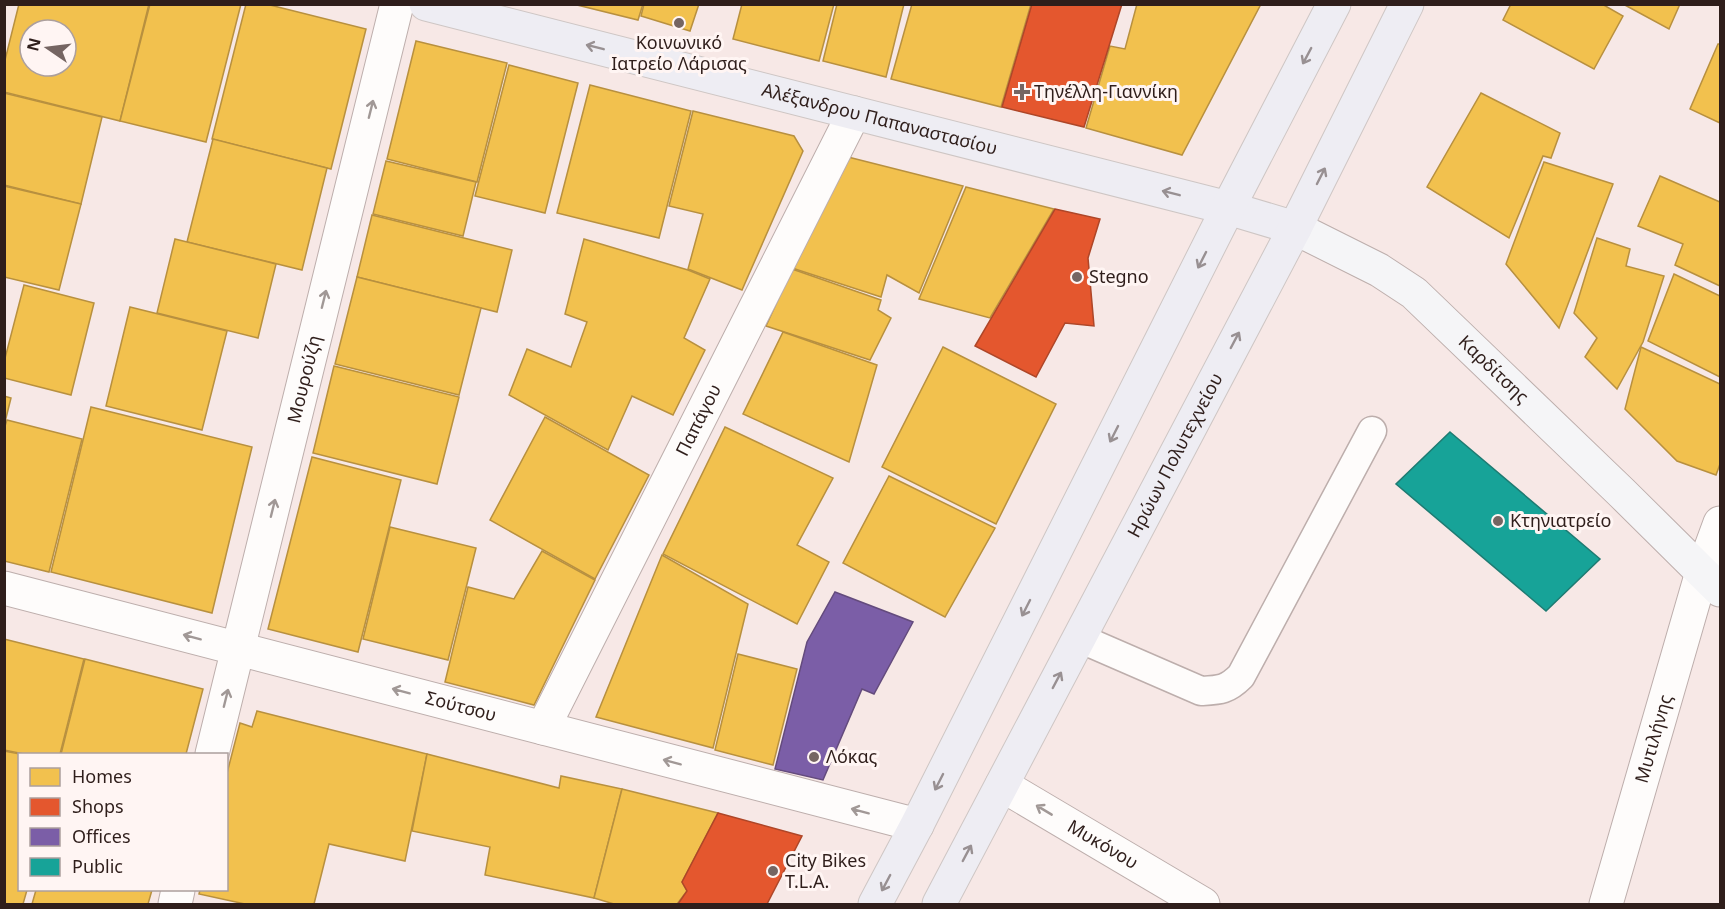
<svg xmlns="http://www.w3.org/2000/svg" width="1725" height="909" font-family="'Noto Sans',sans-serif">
	<rect width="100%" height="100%" fill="#f7e8e6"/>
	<g fill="#f2c14e" stroke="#b8903f" stroke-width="1.5" fill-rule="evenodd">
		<path d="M19 4H149L120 121 4 92V64ZM30 30H66V66H30Z"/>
		<path d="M150 4H241L206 142 120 121Z"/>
		<path d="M246 4H266L366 29 331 169 212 139Z"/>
		<path d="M573 4H643L638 20Z"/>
		<path d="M644 4H699L690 31 641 16Z"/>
		<path d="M742 4H834L819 61 733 39Z"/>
		<path d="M837 4H904L886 77 823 61Z"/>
		<path d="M912 4H1031L1001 107 891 79Z"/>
		<path d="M1137 4H1261L1182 155 1086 128 1110 46 1125 49Z"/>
		<path d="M1511 4H1602L1623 16 1594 69 1503 20Z"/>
		<path d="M1623 4H1680L1669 29Z"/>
		<path d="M416 41 507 63 477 182 387 159Z"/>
		<path d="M1718 44H1720V123L1690 109Z"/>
		<path d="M509 65 578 83 545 213 475 196Z"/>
		<path d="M590 85 691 111 659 238 557 213Z"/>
		<path d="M4 93 102 117 81 204 4 185Z"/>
		<path d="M1481 93 1560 133 1551 158 1543 156 1509 238 1427 187Z"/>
		<path d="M693 111 794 136 803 151 742 290 688 269 703 214 669 206Z"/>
		<path d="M213 139 327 168 302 270 187 242Z"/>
		<path d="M848 157 963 186 919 293 887 275 881 297 792 268Z"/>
		<path d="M386 161 476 182 463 236 373 214Z"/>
		<path d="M1544 162 1613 184 1559 328 1506 264Z"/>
		<path d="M1660 176 1720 202V286L1675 265 1683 244 1638 226Z"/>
		<path d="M4 186 81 204 59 290 4 277Z"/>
		<path d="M966 187 1054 209 990 318 919 299Z"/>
		<path d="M372 215 512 250 497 312 357 277Z"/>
		<path d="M1597 238 1630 249 1626 266 1664 276 1643 342 1617 389 1585 357 1597 338 1574 313Z"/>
		<path d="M175 239 276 264 258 338 157 313Z"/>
		<path d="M584 239 688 270 710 279 684 338 705 350 673 415 632 396 608 450 509 395 527 349 571 367 587 322 565 314Z"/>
		<path d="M792 269 881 300 878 310 891 318 870 360 766 326Z"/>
		<path d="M1674 274 1720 296V377L1648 341Z"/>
		<path d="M357 277 481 308 459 395 335 364Z"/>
		<path d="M24 285 94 303 71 395 4 378V362Z"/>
		<path d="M130 307 227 331 202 430 106 406Z"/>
		<path d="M783 332 877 365 849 462 743 414Z"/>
		<path d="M943 347 1056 404 996 524 882 467Z"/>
		<path d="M1641 347 1720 384V464L1716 475 1677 461 1625 409Z"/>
		<path d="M334 366 459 397 437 484 313 453Z"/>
		<path d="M4 396 11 398 4 426Z"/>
		<path d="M91 407 252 447 212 613 51 572Z"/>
		<path d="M545 417 649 475 595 579 490 520Z"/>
		<path d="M7 420 82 439 49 572 4 561V429Z"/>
		<path d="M725 427 833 478 797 545 829 562 797 624 663 554Z"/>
		<path d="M312 457 401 480 358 652 268 629Z"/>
		<path d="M889 476 995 528 945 617 843 563Z"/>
		<path d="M390 527 476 548 448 660 363 639Z"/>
		<path d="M542 551 595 580 534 705 445 682 468 587 514 599Z"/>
		<path d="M662 555 748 604 713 748 596 717Z"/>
		<path d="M4 639 84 659 60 754H24L4 750Z"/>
		<path d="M738 654 797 669 773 765 715 750Z"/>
		<path d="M85 659 203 689 186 754H61Z"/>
		<path d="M257 711 427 754 405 861 329 844 314 904H245L199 894 200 890H226V777L240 723 252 727Z"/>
		<path d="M4 751 20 754V890H27L23 904H4Z"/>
		<path d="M427 754 559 788 561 776 622 789 594 898 485 875 490 847 412 831Z"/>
		<path d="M622 789 718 813 682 882 687 891 677 904H614L594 898Z"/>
		<path d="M36 890H152L148 904H32Z"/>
	</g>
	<g fill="#e4572e" stroke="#ae4628" stroke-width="1.5">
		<path d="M1032 4H1122L1084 127 1002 107Z"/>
		<path d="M1055 209 1100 219 1088 258 1094 326 1065 323 1036 377 975 346Z"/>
		<path d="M718 813 802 836 767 904H678L687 891 682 882Z"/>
	</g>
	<path fill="#7b5ea7" stroke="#644b7d" stroke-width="1.5" d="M835 592 913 622 874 694 862 689 823 780 775 769 807 642Z"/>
	<path fill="#17a398" stroke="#1e7b72" stroke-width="1.5" d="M1450 432 1600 559 1546 611 1396 484Z"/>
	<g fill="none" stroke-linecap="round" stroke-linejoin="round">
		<g stroke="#bdaeac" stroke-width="31">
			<path id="lane" d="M1079 638 1201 691C1220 690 1227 690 1241 676L1372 431"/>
		</g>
		<g stroke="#bdaeac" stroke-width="35">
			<g id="street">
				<path id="s1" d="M4 588 917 825"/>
				<path id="s2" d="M543 728 854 113"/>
				<path id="s3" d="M212 754 397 4"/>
				<path id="s4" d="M1002 785 1203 904"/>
				<path d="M175 904 178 890"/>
				<path id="s5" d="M1606 904 1702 572 1720 523"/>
			</g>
		</g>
		<g stroke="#bdaeac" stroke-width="35">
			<g id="secondary">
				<path id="s6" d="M1295 228 1379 270 1414 293 1622 493 1720 590"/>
			</g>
		</g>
		<g stroke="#cec6c4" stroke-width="35">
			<g id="primary">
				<path id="s7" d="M426 4 1228 208 1295 228"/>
				<path d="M875 904 917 825 1228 208 1334 4"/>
				<path id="s8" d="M939 904 1295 228 1407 4"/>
			</g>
		</g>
		<use href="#lane" stroke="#fefcfb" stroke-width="28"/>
		<use href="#street" stroke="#fefcfb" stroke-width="33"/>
		<use href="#secondary" stroke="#f5f5f7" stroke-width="33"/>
		<use href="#primary" stroke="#eeedf3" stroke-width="33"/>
	</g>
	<defs><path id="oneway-shaft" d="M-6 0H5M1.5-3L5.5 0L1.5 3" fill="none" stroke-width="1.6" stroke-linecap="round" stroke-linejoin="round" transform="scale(1.5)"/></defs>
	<g stroke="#989092">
		<use href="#oneway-shaft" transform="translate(595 47) rotate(-166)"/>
		<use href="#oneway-shaft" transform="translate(1307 56) rotate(118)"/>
		<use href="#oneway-shaft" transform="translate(1321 176) rotate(-63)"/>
		<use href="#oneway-shaft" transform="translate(1171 193) rotate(-166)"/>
		<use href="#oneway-shaft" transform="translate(1202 260) rotate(117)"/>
		<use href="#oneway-shaft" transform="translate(1235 340) rotate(-62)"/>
		<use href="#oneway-shaft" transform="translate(1114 434) rotate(117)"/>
		<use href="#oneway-shaft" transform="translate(1026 608) rotate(117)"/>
		<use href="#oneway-shaft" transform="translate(1057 680) rotate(-62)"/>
		<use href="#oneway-shaft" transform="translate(939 782) rotate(117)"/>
		<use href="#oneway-shaft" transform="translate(967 853) rotate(-62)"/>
		<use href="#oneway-shaft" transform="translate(886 883) rotate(118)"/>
	</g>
	<g stroke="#a19896">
		<use href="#oneway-shaft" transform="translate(371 109) rotate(-76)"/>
		<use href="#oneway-shaft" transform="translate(324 299) rotate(-76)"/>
		<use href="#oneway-shaft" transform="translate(273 508) rotate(-76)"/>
		<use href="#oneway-shaft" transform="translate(192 637) rotate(-165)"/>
		<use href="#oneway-shaft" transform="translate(401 691) rotate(-165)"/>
		<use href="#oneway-shaft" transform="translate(226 698) rotate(-76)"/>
		<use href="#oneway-shaft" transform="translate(672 762) rotate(-165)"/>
		<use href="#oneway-shaft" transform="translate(1044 810) rotate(-149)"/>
		<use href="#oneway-shaft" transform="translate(860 811) rotate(-165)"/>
	</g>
	<g fill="#756562" stroke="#fff5f3" stroke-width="2">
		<circle cx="679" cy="23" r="6"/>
		<path d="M1019 83h6v6h6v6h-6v6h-6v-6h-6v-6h6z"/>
		<circle cx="1077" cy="277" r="6"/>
		<circle cx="1498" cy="521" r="6"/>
		<circle cx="814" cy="757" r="6"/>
		<circle cx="773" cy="871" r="6"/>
	</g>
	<g text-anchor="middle" stroke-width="6" stroke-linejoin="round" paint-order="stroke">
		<g font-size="18" fill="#2f1e1b" stroke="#fff5f3" text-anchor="start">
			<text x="679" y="49" text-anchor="middle">Κοινωνικό<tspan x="679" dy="21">Ιατρείο Λάρισας</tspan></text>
			<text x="1034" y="98">Τηνέλλη-Γιαννίκη</text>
			<text x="1089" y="283">Stegno</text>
			<text x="1510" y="527">Κτηνιατρείο</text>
			<text x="826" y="763">Λόκας</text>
			<text x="785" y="867">City Bikes<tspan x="785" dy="21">T.L.A.</tspan></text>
		</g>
		<g font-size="18" fill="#2f1e1b" stroke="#fff5f3">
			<text dy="6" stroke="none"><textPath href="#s7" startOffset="468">Αλέξανδρου Παπαναστασίου</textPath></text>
			<text dy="6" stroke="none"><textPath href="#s6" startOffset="246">Καρδίτσης</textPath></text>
			<text dy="6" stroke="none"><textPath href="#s3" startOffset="386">Μουρούζη</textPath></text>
			<text dy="6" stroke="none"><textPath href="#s2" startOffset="345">Παπάγου</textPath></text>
			<text dy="6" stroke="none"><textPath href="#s8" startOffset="507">Ηρώων Πολυτεχνείου</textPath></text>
			<text dy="6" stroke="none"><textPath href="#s1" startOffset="472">Σούτσου</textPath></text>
			<text dy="6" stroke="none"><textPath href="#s5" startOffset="172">Μυτιλήνης</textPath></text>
			<text dy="6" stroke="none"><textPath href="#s4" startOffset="117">Μυκόνου</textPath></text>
		</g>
	</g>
	<rect width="1725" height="909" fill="none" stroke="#2f1e1b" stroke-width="12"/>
	<rect x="18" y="753" width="210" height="138" fill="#fff5f3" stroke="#ac9f9d" stroke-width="1.5"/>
	<rect x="30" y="768" width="30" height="18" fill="#f2c14e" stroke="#ac9f9d" stroke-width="1.5"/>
	<text x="72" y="783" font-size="18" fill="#2f1e1b">Homes</text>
	<rect x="30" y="798" width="30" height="18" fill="#e4572e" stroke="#ac9f9d" stroke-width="1.5"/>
	<text x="72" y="813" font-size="18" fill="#2f1e1b">Shops</text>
	<rect x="30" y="828" width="30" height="18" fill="#7b5ea7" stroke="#ac9f9d" stroke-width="1.5"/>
	<text x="72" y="843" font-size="18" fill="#2f1e1b">Offices</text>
	<rect x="30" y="858" width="30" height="18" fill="#17a398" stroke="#ac9f9d" stroke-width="1.5"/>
	<text x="72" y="873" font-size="18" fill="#2f1e1b">Public</text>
	<g transform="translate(48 48) rotate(284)"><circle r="28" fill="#fff5f3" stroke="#ac9f9d" stroke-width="1.5"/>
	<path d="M0-4.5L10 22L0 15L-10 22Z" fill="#756562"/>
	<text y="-9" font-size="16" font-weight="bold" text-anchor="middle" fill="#2f1e1b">N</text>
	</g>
</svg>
